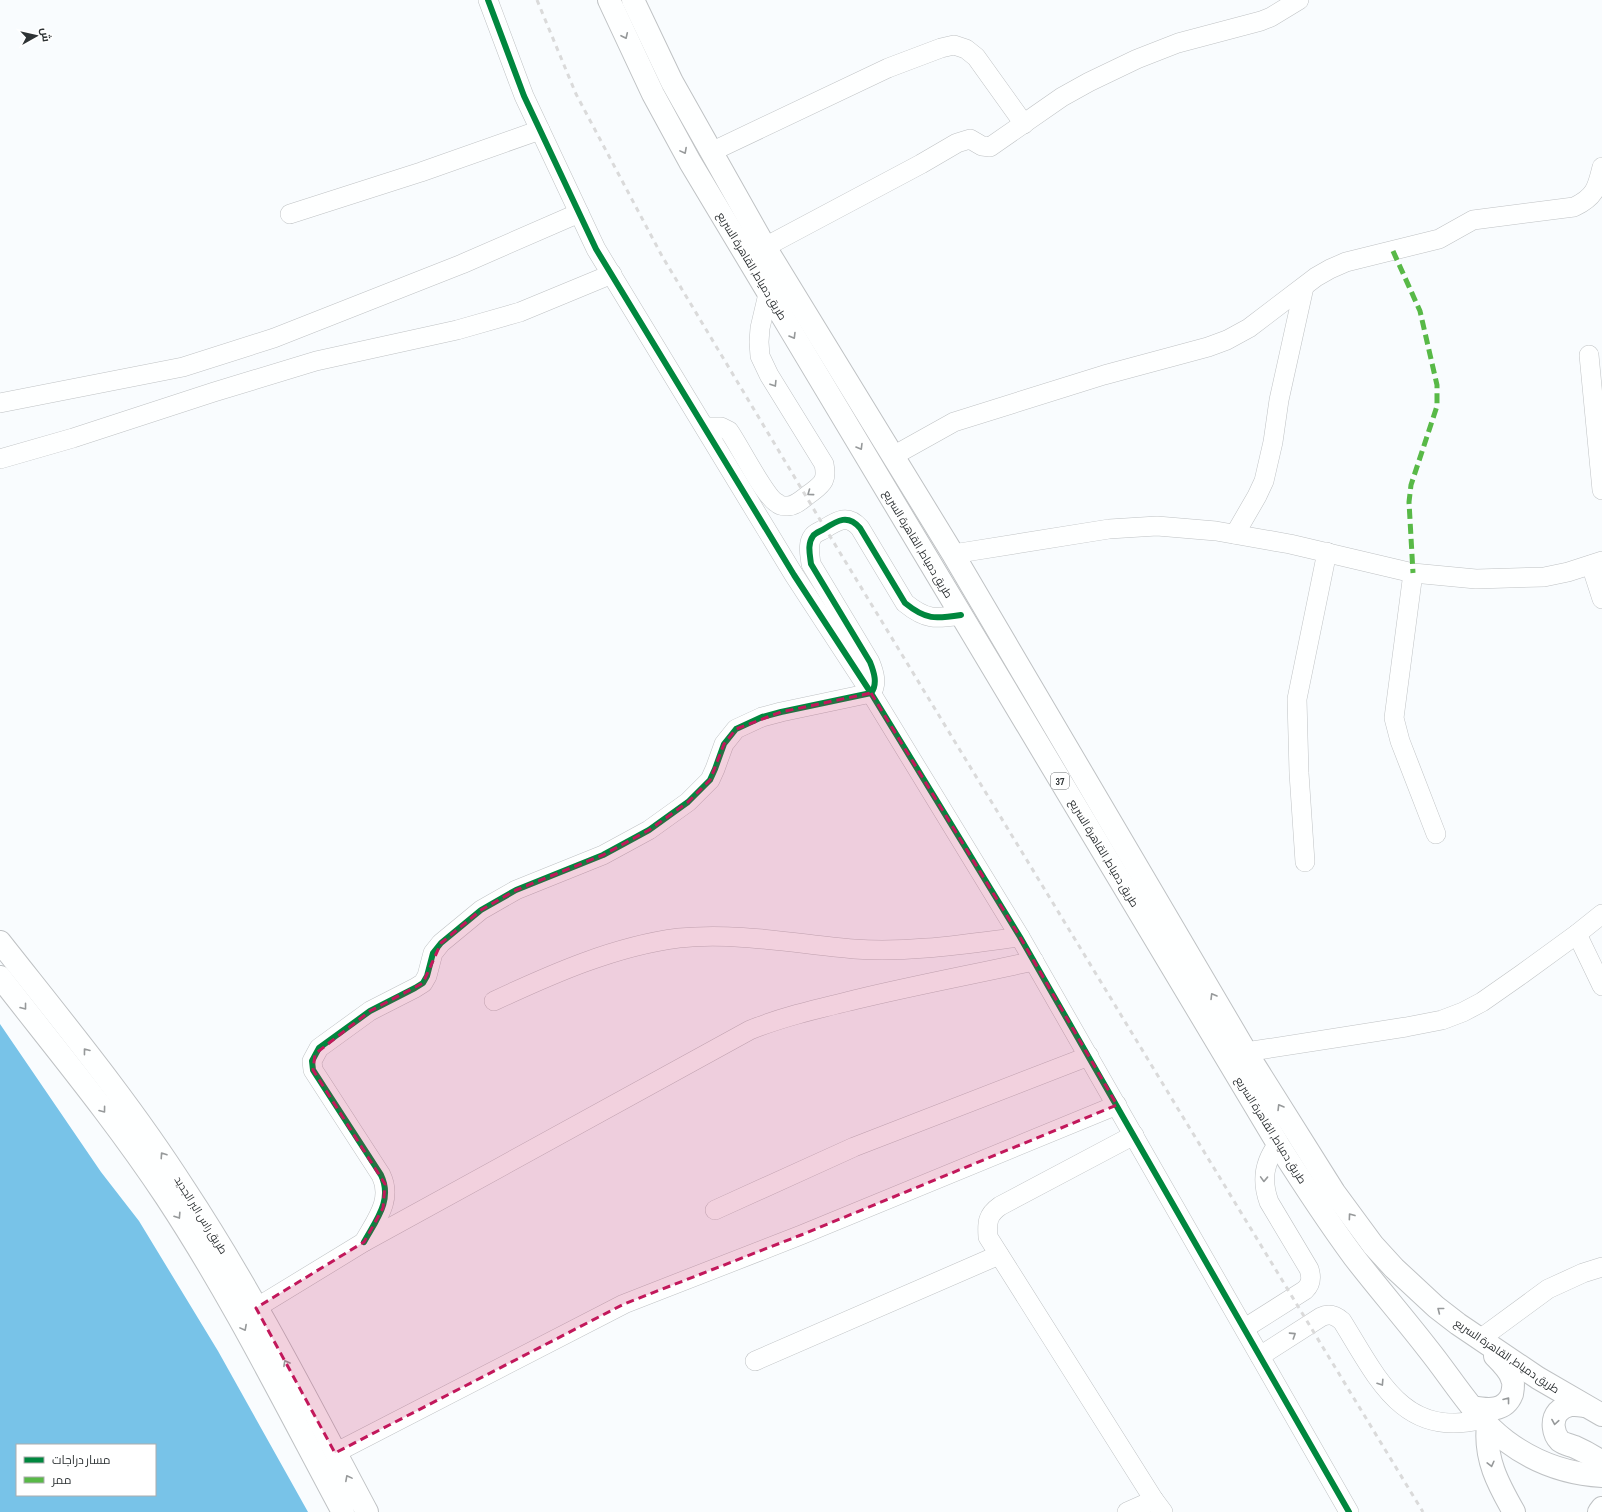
<svg xmlns="http://www.w3.org/2000/svg" width="1602" height="1512" font-family="'Sofia Sans Condensed',Cairo,sans-serif">
	<rect width="100%" height="100%" fill="#f9fcfe"/>
	<path fill="#78c3e8" fill-rule="evenodd" d="M0 1024 101 1172 139 1221 218 1351 308 1512H0ZM17 1445H155V1495H17Z"/>
	<g fill="none" stroke-linecap="round" stroke-linejoin="round">
		<g stroke="#bfc2c4" stroke-width="20">
			<g id="minor">
				<path d="M488 0 524 96 596 249 794 575 871 693 1020 937 1349 1512"/>
				<path d="M711 152 888 68 941 48 954 45 966 49 976 57 1024 124"/>
				<path d="M290 214 421 172 540 130"/>
				<path d="M765 247 921 164 957 143 970 139 982 146 990 147 1062 97 1089 82 1137 59 1178 43 1261 21 1271 17 1299 0"/>
				<path d="M1589 355 1602 490"/>
				<path d="M0 403 183 367 274 338 462 264 579 213"/>
				<path d="M705 427H721L729 431C739 445 765 497 777 503 779 505 783 506 786 506 796 507 804 497 812 492 824 483 827 479 824 464L769 375 760 356 759 342 760 328 768 294"/>
				<path d="M893 456 954 422 1104 375 1208 347 1227 340 1249 328 1316 277 1330 269 1346 262 1439 239 1473 220 1574 207C1595 197 1597 188 1602 167"/>
				<path d="M0 459 73 438 214 392 316 361 457 330 520 312 612 274"/>
				<path d="M1235 534 1257 496 1264 481 1273 442 1279 400 1304 287"/>
				<path d="M953 554 1109 529 1157 526 1216 531 1290 544 1413 573 1476 579 1544 577 1568 572 1602 561"/>
				<path d="M1591 565 1602 599"/>
				<path d="M1413 573 1394 718 1400 741 1436 834"/>
				<path d="M1305 862 1299 773 1297 699 1327 552"/>
				<path d="M1577 934 1602 986"/>
				<path d="M494 1001C552 974 615 946 679 938 737 932 797 944 854 949 910 953 965 944 1020 937"/>
				<path d="M1246 1052 1406 1027 1442 1020 1463 1012 1482 1002 1522 974 1577 934 1602 914"/>
				<path d="M1134 1135 1000 1206C987 1215 987 1223 988 1237L1154 1500 1163 1512"/>
				<path d="M715 1210 854 1147 1089 1056"/>
				<path d="M364 1242C376 1220 393 1200 381 1175L313 1070 312 1061 319 1048 370 1011 415 988 423 983 427 976 433 953 441 943 481 910 516 890 603 855 649 830 688 802 710 780 715 769 724 744 736 729 762 717 781 712 871 693C878 684 874 672 870 662L811 564C810 555 807 544 813 536 815 533 821 531 824 529 838 520 848 514 860 528L905 603C926 620 935 619 961 615"/>
				<path d="M256 1308 364 1242 750 1030C785 1016 821 1008 858 999 916 985 975 974 1034 961"/>
				<path d="M1245 1328 1305 1290C1311 1284 1312 1278 1309 1269L1269 1202C1261 1180 1264 1162 1278 1144"/>
				<path d="M1480 1339 1548 1289 1583 1273 1602 1267"/>
				<path d="M1260 1356 1321 1317C1329 1313 1335 1315 1342 1321 1377 1377 1403 1440 1482 1419"/>
				<path d="M755 1361 999 1255"/>
				<path d="M335 1453 624 1304 801 1235 1117 1105"/>
				<path d="M1127 1512 1154 1500"/>
			</g>
		</g>
		<g stroke="#bfc2c4" stroke-width="24">
			<g id="major">
				<path d="M0 942C63 1022 129 1102 184 1188 252 1291 309 1403 367 1512"/>
				<path d="M0 977C56 1049 115 1120 166 1197 232 1297 286 1406 343 1512"/>
				<path d="M1488 1425C1484 1458 1498 1484 1514 1512"/>
				<path d="M1599 1512 1602 1508"/>
			</g>
		</g>
		<g stroke="#bfc2c4" stroke-width="24">
			<g id="highway">
				<path d="M609 0 653 94 690 162 1278 1144C1302 1182 1327 1220 1354 1257 1378 1288 1404 1318 1428 1349 1453 1380 1474 1417 1506 1441 1534 1462 1568 1474 1602 1476"/>
				<path d="M633 0 672 82 765 247 953 554 1246 1052 1334 1192 1373 1245 1394 1268 1436 1307 1458 1324 1538 1378 1602 1415"/>
				<path d="M1584 1406C1574 1404 1566 1404 1558 1412 1551 1420 1553 1434 1560 1441 1564 1444 1570 1445 1575 1447 1584 1451 1593 1456 1602 1462"/>
				<path d="M1472 1407C1488 1410 1505 1412 1512 1394 1513 1389 1514 1383 1512 1379 1510 1371 1501 1362 1495 1356"/>
			</g>
		</g>
		<use href="#minor" stroke="#feffff" stroke-width="19"/>
		<use href="#major" stroke="#feffff" stroke-width="22"/>
		<use href="#highway" stroke="#feffff" stroke-width="22"/>
		<path stroke="#dadada" stroke-width="3" stroke-dasharray="5 5" stroke-linecap="butt" d="M537 0 576 94 662 256 825 528 1423 1512"/>
		<path stroke="#58b947" stroke-width="5" stroke-dasharray="10 5" stroke-linecap="butt" d="M1393 251 1420 311 1437 385V406L1411 485 1409 502 1413 573"/>
		<g stroke="#fff" stroke-width="8">
			<g id="cycleway">
				<path d="M488 0 524 96 596 249 794 575 871 693 1020 937 1349 1512"/>
				<path d="M364 1242C376 1220 393 1200 381 1175L313 1070 312 1061 319 1048 370 1011 415 988 423 983 427 976 433 953 441 943 481 910 516 890 603 855 649 830 688 802 710 780 715 769 724 744 736 729 762 717 781 712 871 693C878 684 874 672 870 662L811 564C810 555 807 544 813 536 815 533 821 531 824 529 838 520 848 514 860 528L905 603C926 620 935 619 961 615"/>
			</g>
		</g>
		<use href="#cycleway" stroke="#00873e" stroke-width="6"/>
	</g>
	<defs><path id="oneway-chevron" d="M-2-3.5L2.5 0L-2 3.5" fill="none" stroke-width="1.6" stroke-linecap="round" stroke-linejoin="round"/></defs>
	<g stroke="#96999a">
		<use href="#oneway-chevron" transform="translate(625 36) rotate(65)"/>
		<use href="#oneway-chevron" transform="translate(684 151) rotate(62)"/>
		<use href="#oneway-chevron" transform="translate(793 336) rotate(59)"/>
		<use href="#oneway-chevron" transform="translate(774 384) rotate(58)"/>
		<use href="#oneway-chevron" transform="translate(860 447) rotate(59)"/>
		<use href="#oneway-chevron" transform="translate(810 493) rotate(144)"/>
		<use href="#oneway-chevron" transform="translate(1213 996) rotate(-121)"/>
		<use href="#oneway-chevron" transform="translate(24 1007) rotate(52)"/>
		<use href="#oneway-chevron" transform="translate(86 1051) rotate(-128)"/>
		<use href="#oneway-chevron" transform="translate(1280 1107) rotate(-121)"/>
		<use href="#oneway-chevron" transform="translate(103 1110) rotate(53)"/>
		<use href="#oneway-chevron" transform="translate(163 1155) rotate(-124)"/>
		<use href="#oneway-chevron" transform="translate(1264 1179) rotate(92)"/>
		<use href="#oneway-chevron" transform="translate(178 1216) rotate(57)"/>
		<use href="#oneway-chevron" transform="translate(1351 1216) rotate(-126)"/>
		<use href="#oneway-chevron" transform="translate(1440 1310) rotate(-142)"/>
		<use href="#oneway-chevron" transform="translate(244 1328) rotate(62)"/>
		<use href="#oneway-chevron" transform="translate(1293 1335) rotate(-33)"/>
		<use href="#oneway-chevron" transform="translate(286 1363) rotate(-119)"/>
		<use href="#oneway-chevron" transform="translate(1381 1383) rotate(57)"/>
		<use href="#oneway-chevron" transform="translate(1507 1400) rotate(-52)"/>
		<use href="#oneway-chevron" transform="translate(1555 1422) rotate(99)"/>
		<use href="#oneway-chevron" transform="translate(1491 1464) rotate(76)"/>
		<use href="#oneway-chevron" transform="translate(348 1478) rotate(-118)"/>
	</g>
	<path fill="#c2185b" fill-opacity="0.2" stroke="#c2185b" stroke-width="3" stroke-dasharray="8 5" stroke-linejoin="round" d="M871 693 1020 937 1117 1105 801 1235 624 1304 335 1453 256 1308 364 1242 383 1208 385 1184 313 1070 315 1054 370 1011 423 983 441 943 481 910 516 890 603 855 649 830 688 802 710 780 724 744 736 729 781 712Z"/>
	<g text-anchor="middle" stroke-width="3" stroke-linejoin="round" paint-order="stroke">
		<rect fill="#fff" stroke="#6d7072" stroke-width="1" x="1051" y="773" width="18" height="16" rx="3"/>
		<g font-size="10" font-weight="bold" fill="#2e3335">
			<text x="1060" y="785">37</text>
		</g>
		<g font-size="11" fill="#2e3335" stroke="#fff">
			<text transform="translate(752 266) rotate(59)" y="4">طريق دمياط, القاهرة السريع</text>
			<text transform="translate(918 544) rotate(59)" y="4">طريق دمياط, القاهرة السريع</text>
			<text transform="translate(1104 853) rotate(59)" y="4">طريق دمياط, القاهرة السريع</text>
			<text transform="translate(1271 1130) rotate(58)" y="4">طريق دمياط, القاهرة السريع</text>
			<text transform="translate(201 1215) rotate(58)" y="4">طريق راس البر الجديد</text>
			<text transform="translate(1507 1356) rotate(34)" y="4">طريق دمياط, القاهرة السريع</text>
		</g>
	</g>
	<rect x="16" y="1444" width="140" height="52" fill="#ffffff" stroke="#abadae"/>
	<rect x="24" y="1457" width="20" height="6" fill="#00873e" stroke="#abadae"/>
	<text x="52" y="1464" font-size="12" fill="#2e3335">مسار دراجات</text>
	<rect x="24" y="1477" width="20" height="6" fill="#58b947" stroke="#abadae"/>
	<text x="52" y="1484" font-size="12" fill="#2e3335">ممر</text>
	<g transform="translate(36 36) rotate(82)" stroke="#ffffff" stroke-width="3" paint-order="stroke">
	<path d="M0-3L7 15L0 10L-7 15Z" fill="#2e3335"/>
	<text y="-6" font-size="11" font-weight="bold" text-anchor="middle" fill="#2e3335">ش</text>
	</g>
</svg>
